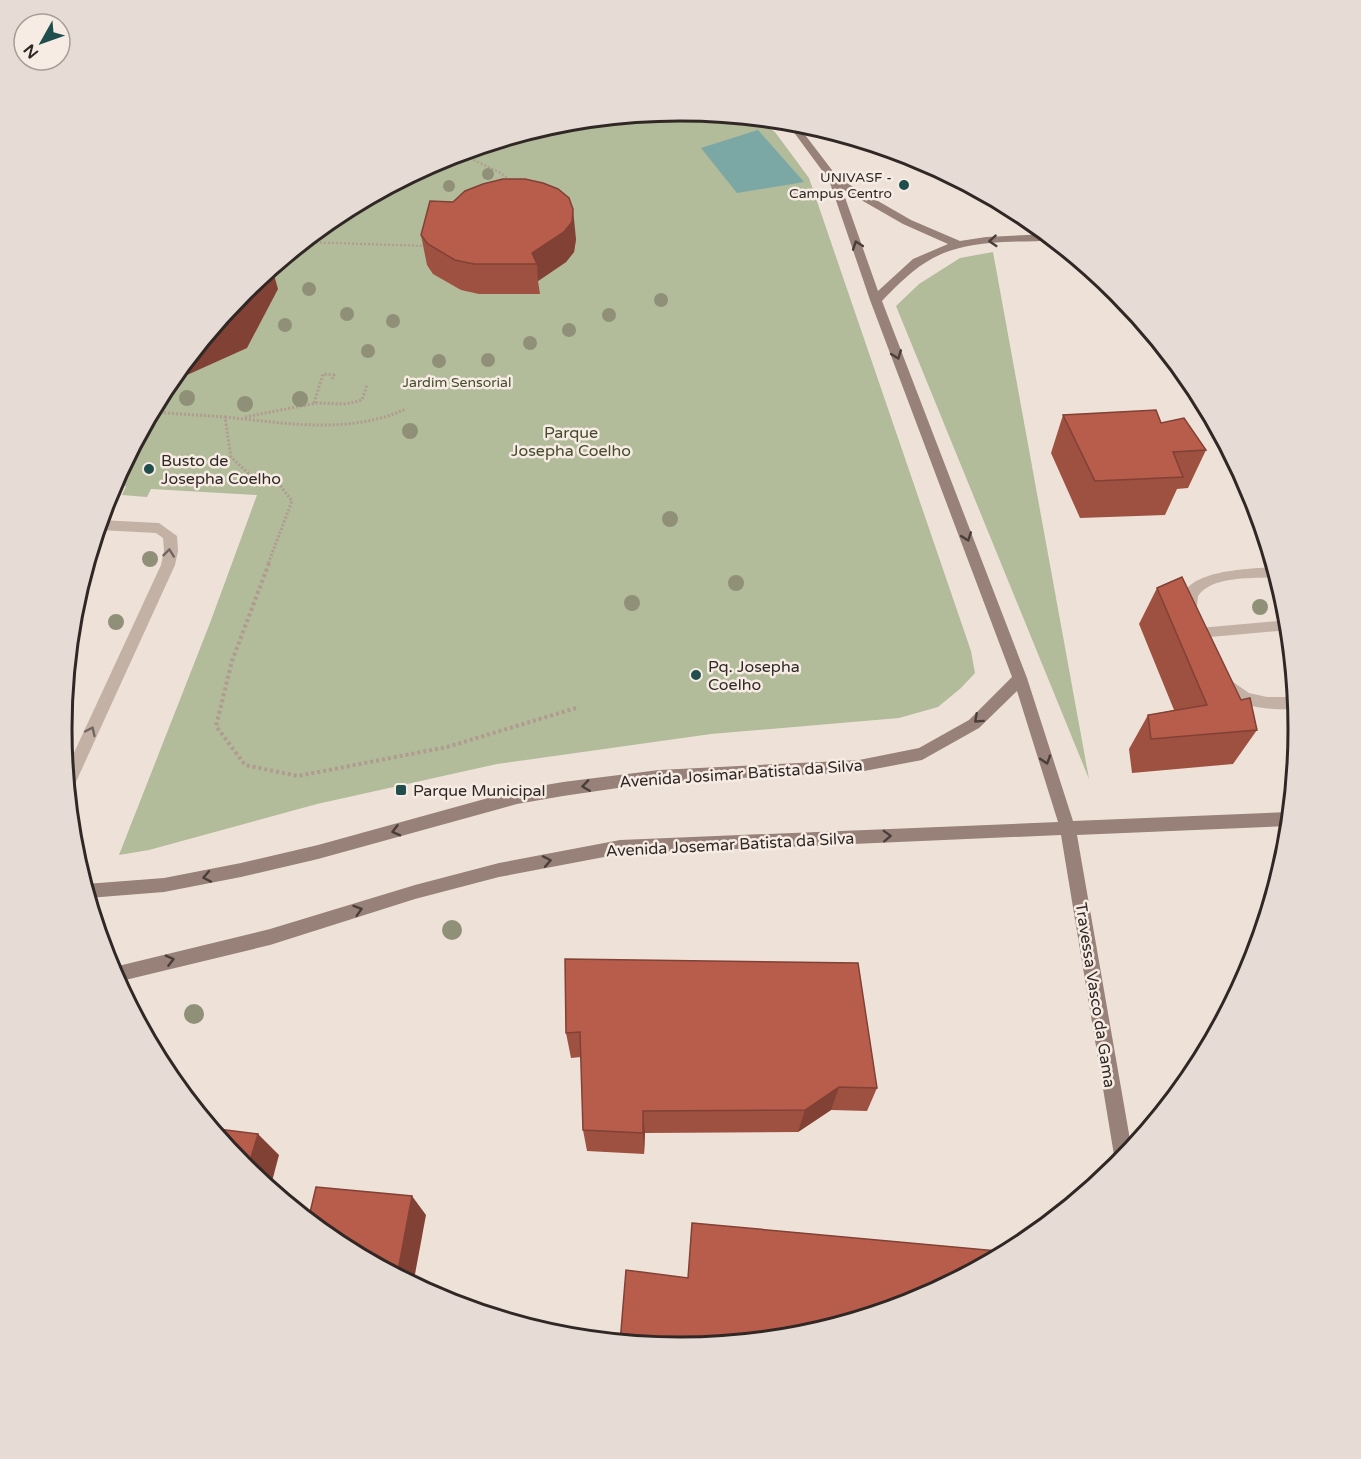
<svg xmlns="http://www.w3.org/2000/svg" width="1361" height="1459" font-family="'Varela Round',sans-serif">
	<rect width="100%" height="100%" fill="#eee2d8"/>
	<g fill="#b2bb9a">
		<path d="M681 111 754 118 775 132 809 178 971 651 975 673 961 688 938 707 899 718 711 734 497 764 317 804 149 850 119 855 210 623 257 495 151 489 147 497 122 495 126 486 112 485 166 385 243 292 337 215 444 157 560 122Z"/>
		<path d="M993 252 1089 779 896 306 919 284 960 258Z"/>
	</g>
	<path fill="#7ba7a5" d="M758 130 804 182 737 193 701 148Z"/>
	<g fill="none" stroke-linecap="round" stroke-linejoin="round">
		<g stroke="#b09b90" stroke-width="2" stroke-dasharray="2 2" stroke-linecap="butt">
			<path d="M459 153 501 173 512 182"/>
			<path d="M304 242 426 246"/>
		</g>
		<g stroke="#b09b90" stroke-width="3" stroke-dasharray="2 2" stroke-linecap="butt">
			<path d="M314 403 323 374 334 375 332 379"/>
			<path d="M152 412 225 417 231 457 248 473 279 484 292 501 268 564"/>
			<path d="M225 417C286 423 348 435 406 409"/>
			<path d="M245 417 317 403 346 404 362 400 367 385"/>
		</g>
		<path stroke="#b09b90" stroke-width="4" stroke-dasharray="3 3" stroke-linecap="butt" d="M269 563 232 661 216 726 245 765 298 776 447 747 576 708"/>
		<g fill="#c4b1a6" fill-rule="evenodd">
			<path d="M100 520 159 523 177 536 178 551 175 565 75 784 72 789 68 790 66 770 161 565 164 551 163 538 156 533 99 530Z"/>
			<path d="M1275 567 1278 576 1276 577C1253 579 1213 575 1198 596L1196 617H1186C1163 569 1249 569 1275 567Z"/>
			<path d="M1289 620V630L1199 638 1192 633 1199 628Z"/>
			<path d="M1223 675 1249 693 1267 697H1296L1297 709C1269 710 1231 709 1216 681L1218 677Z"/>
		</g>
		<path fill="#978178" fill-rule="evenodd" d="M782 121 796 123 838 178 911 220 960 241 986 237 1048 234 1055 240C1038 242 1020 241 1003 242 943 246 923 258 882 301L1027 678 1073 821 1291 812 1290 826 1077 835 1132 1151 1118 1168 1115 1161 1061 835 620 854 499 877 415 899 270 945 117 982 110 968 270 929 415 885 499 863 620 840 1058 822 1017 691 979 728 922 760 859 772 659 782 563 796 517 804 318 859 241 877 164 892 88 898 84 884H86L164 878 241 863 318 845 517 790 563 782 659 770 859 760 919 748 969 720 1012 677 870 300 829 180 790 127ZM842 189 903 224 948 244 913 259 878 291Z"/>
	</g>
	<g fill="#909079">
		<circle cx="488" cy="174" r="6"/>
		<circle cx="449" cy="186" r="6"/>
		<circle cx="309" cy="289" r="7"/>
		<circle cx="661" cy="300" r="7"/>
		<circle cx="347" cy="314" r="7"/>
		<circle cx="609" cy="315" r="7"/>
		<circle cx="393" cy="321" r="7"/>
		<circle cx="285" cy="325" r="7"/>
		<circle cx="569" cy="330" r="7"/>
		<circle cx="530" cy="343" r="7"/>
		<circle cx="368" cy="351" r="7"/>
		<circle cx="488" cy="360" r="7"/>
		<circle cx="439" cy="361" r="7"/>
		<circle cx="187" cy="398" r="8"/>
		<circle cx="300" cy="399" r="8"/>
		<circle cx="245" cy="404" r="8"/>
		<circle cx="410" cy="431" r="8"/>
		<circle cx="670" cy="519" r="8"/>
		<circle cx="150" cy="559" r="8"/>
		<circle cx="736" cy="583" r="8"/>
		<circle cx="632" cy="603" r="8"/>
		<circle cx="1260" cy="607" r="8"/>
		<circle cx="116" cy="622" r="8"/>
		<circle cx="452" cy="930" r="10"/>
		<circle cx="194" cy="1014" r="10"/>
	</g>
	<g fill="#9e5041">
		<path d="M421 235 576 239 574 252 566 262 538 281 540 294H479L461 290 433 274 427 265Z"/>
		<path d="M1063 415 1161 423 1206 450 1188 488 1177 489 1165 515 1080 518 1051 453Z"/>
		<path d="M1157 588 1241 700 1257 730 1233 764 1132 773 1129 749 1148 715 1174 710 1139 624Z"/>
		<path d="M565 959 877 1088 867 1111 831 1110 798 1132 645 1133 644 1154 587 1151 583 1130 581 1057 571 1058 566 1033Z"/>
	</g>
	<g fill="#814135">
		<path d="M573 209 576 239 574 252 566 262 538 281 537 264 532 253Z"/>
		<path d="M272 268 278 289 247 348 167 384 213 328 257 280Z"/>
		<path d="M839 1087 831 1110 798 1132 805 1110Z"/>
		<path d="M643 1111 645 1133 644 1154 643 1133Z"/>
		<path d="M258 1134 279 1155 270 1189 247 1171Z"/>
		<path d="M412 1196 426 1215 413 1285 397 1276Z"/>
	</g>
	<g fill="#b85d4c" stroke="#814135" stroke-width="1.5">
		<path d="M503 179H525L543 183 558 189 569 198 573 209 572 222 564 232 532 253 537 264H474L455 260 428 244 421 235 430 201 453 202 465 191 483 184Z"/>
		<path d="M257 280 236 318 213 328 243 292Z"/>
		<path d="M1156 410 1161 423 1184 418 1206 450 1173 452 1183 477 1095 481 1063 415Z"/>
		<path d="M1182 577 1241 700 1250 698 1257 730 1151 739 1148 715 1207 705 1157 588Z"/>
		<path d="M565 959 858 963 877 1088 839 1087 805 1110 643 1111V1133L583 1130 580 1032 566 1033Z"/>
		<path d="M210 1128 258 1134 247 1171 243 1167Z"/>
		<path d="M316 1187 412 1196 397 1276 336 1244 308 1221Z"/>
		<path d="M692 1223 1009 1252 917 1302 801 1337 680 1348 620 1343 626 1270 688 1278Z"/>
	</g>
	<defs><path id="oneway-chevron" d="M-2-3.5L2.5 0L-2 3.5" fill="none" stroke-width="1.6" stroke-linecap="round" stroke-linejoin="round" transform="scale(1.5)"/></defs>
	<g stroke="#4a3e3a">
		<use href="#oneway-chevron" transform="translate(993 241) rotate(176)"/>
		<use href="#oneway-chevron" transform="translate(857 245) rotate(-110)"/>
		<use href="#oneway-chevron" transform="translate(897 355) rotate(69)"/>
		<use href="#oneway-chevron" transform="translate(967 537) rotate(69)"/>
		<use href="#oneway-chevron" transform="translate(978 719) rotate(138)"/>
		<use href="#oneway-chevron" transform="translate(1046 760) rotate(72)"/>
		<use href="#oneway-chevron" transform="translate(586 786) rotate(172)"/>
		<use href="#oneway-chevron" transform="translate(396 831) rotate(165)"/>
		<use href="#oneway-chevron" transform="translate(887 836) rotate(-2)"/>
		<use href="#oneway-chevron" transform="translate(547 861) rotate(-11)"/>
		<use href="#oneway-chevron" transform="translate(207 877) rotate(169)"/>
		<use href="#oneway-chevron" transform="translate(358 910) rotate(-17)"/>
		<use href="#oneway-chevron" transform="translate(170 960) rotate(-14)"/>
	</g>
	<g stroke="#736660">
		<use href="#oneway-chevron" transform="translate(169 553) rotate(-84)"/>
		<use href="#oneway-chevron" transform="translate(91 731) rotate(-65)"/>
	</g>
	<g fill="#204e4d" stroke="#f6ece4" stroke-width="2">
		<circle cx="904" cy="185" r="6"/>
		<circle cx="149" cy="469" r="6"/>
		<circle cx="696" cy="675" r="6"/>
		<rect x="395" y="784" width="12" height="12" rx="3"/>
	</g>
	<g text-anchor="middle" stroke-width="5" stroke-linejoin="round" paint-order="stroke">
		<g font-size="14" fill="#312826" stroke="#f6ece4" text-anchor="end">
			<text x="892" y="182">UNIVASF -<tspan x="892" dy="16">Campus Centro</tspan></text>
		</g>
		<g font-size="14" fill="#434c2c" stroke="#f6ece4">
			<text x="457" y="387">Jardim Sensorial</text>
		</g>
		<g font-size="16" fill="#434c2c" stroke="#f6ece4">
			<text x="571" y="438">Parque<tspan x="571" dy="18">Josepha Coelho</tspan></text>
		</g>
		<g font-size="16" fill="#312826" stroke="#f6ece4" text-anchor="start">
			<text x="161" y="466">Busto de<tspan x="161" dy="18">Josepha Coelho</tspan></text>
			<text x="708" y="672">Pq. Josepha<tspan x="708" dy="18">Coelho</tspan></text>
			<text x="413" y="796">Parque Municipal</text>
		</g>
		<g font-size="16" fill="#312826" stroke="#f6ece4">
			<text transform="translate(741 773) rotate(-4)" y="6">Avenida Josimar Batista da Silva</text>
			<text transform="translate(730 844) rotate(-3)" y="6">Avenida Josemar Batista da Silva</text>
			<text transform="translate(1096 995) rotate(81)" y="6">Travessa Vasco da Gama</text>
		</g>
	</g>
	<path d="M0 0H1361V1459H0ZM72 729a608 608 0 1 1 1216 0a608 608 0 1 1-1216 0Z" fill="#e6dcd5" fill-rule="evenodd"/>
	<path fill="none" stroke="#312826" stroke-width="3" d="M72 729a608 608 0 1 1 1216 0a608 608 0 1 1-1216 0Z"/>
	<g transform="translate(42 42) rotate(230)"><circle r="28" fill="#f6ece4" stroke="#a79e98" stroke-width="1.5"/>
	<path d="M0-4.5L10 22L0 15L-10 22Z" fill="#204e4d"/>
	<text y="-9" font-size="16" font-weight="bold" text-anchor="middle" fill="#312826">N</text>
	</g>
</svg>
